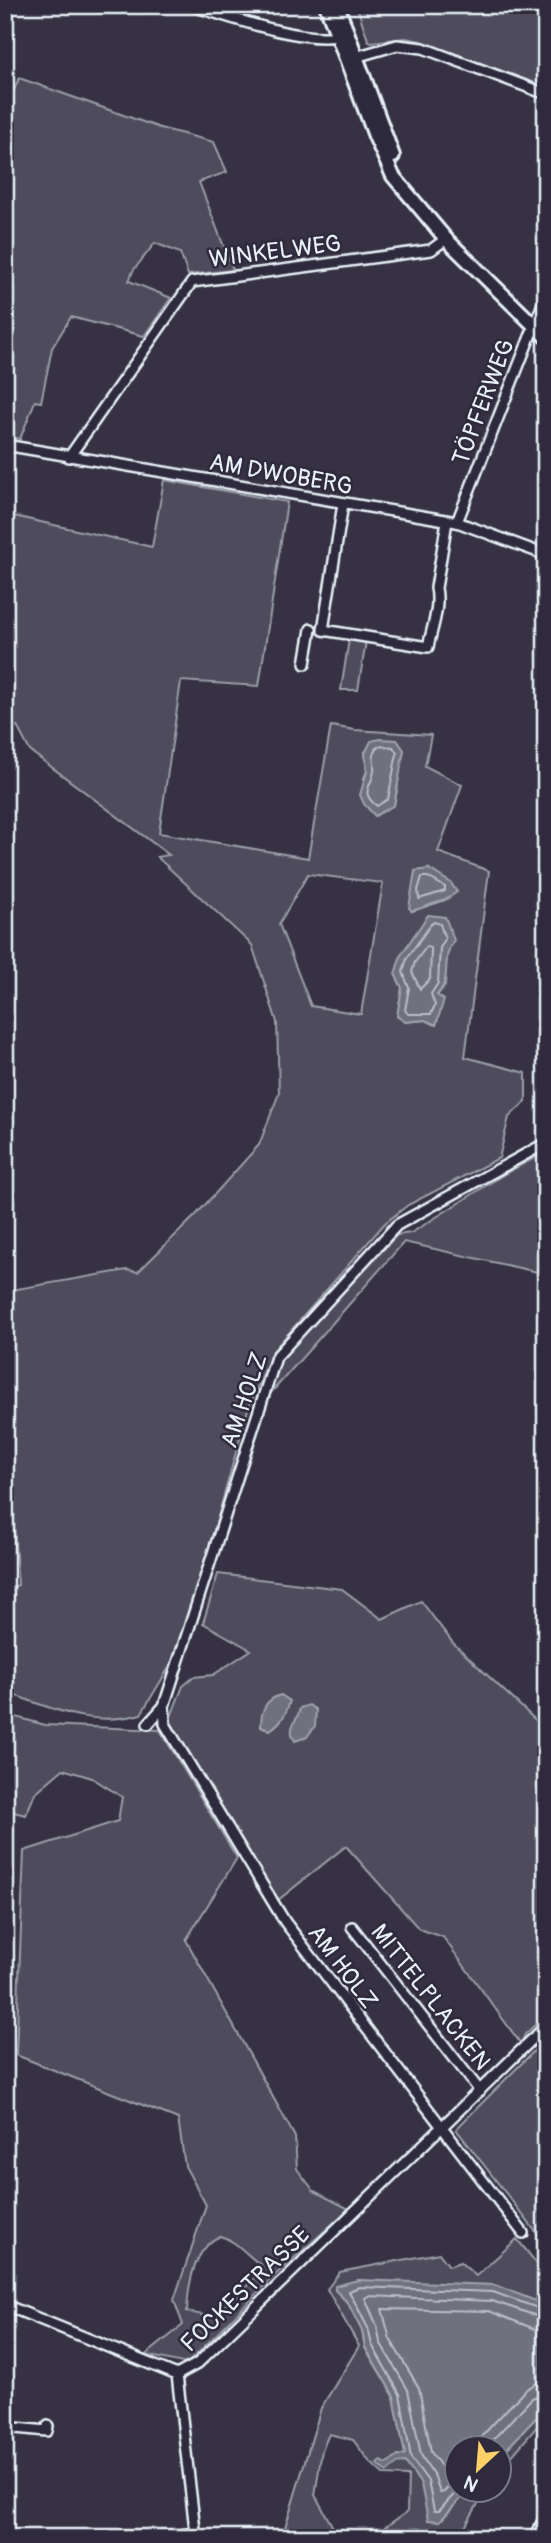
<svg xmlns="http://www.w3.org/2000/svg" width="551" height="2543" font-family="Pangolin,sans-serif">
	<rect width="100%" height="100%" fill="#363244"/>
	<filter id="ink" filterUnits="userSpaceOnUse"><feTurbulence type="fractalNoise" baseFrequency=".0143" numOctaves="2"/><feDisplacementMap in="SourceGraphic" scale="14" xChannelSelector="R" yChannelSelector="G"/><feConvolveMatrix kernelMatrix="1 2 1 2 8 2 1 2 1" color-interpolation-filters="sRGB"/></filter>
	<g filter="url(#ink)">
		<g fill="#4d4b5c" stroke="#9a9eaa" stroke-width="2" fill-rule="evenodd">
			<path d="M354 5H546V87L421 41 405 38 371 42 368 40 358 10Z"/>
			<path d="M19 78 160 128 214 142 227 172 199 182 233 270 188 275 180 253 155 243 133 271 129 281 171 298 144 336 71 317 52 348 41 402 35 401 20 439 5 436V111Z"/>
			<path d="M164 480 287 502 259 686 181 681 159 833 308 858 331 726 355 730 431 735 425 766 462 785 438 852 489 871 465 1057 526 1073V1101L509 1117 499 1158 408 1205 385 1223 273 1351 248 1409 182 1646 141 1714C89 1728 53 1708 5 1692V1591L18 1585 10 1479 5 1477V1291L127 1270 138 1272 195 1216 259 1145 279 1093 277 1022 252 945 157 857 169 855 30 751 17 726 5 723V514L152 547ZM365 753 398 786 394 805 363 780 367 771ZM429 869 445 900 412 911ZM308 874 383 883 361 1014 311 1006 279 924ZM447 949 445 986 437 995 425 1020 405 1022 397 1016 402 988Z"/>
			<path d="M349 639 366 641 358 690H341Z"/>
			<path d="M546 1152V1274L404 1242 270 1394 280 1359 397 1235 411 1233 506 1173Z"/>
			<path d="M218 1574 342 1589 382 1619 421 1601 453 1643 546 1730V2015L525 2034 521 2044 443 1937 419 1929 346 1846 277 1901 168 1724 183 1686 194 1677 213 1675 251 1650 203 1623Z"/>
			<path d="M5 1714 45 1725 160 1730 237 1858 186 1940 295 2137 297 2169 314 2191 349 2209 271 2279 187 2364 146 2355 183 2325 174 2300 206 2205 185 2166 178 2119 16 2055 24 1851 118 1821 122 1797 92 1778 63 1769 35 1793 26 1815 5 1810ZM220 2236C236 2240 247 2256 261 2265 255 2285 227 2305 209 2316L187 2312C188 2285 194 2248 220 2236Z"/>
			<path d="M546 2039V2245L456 2129Z"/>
			<path d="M517 2239 546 2275V2305L358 2280 335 2287V2290L348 2303 362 2331 365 2348 394 2396 405 2455 396 2457 387 2464V2472L398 2463 405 2461 421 2484 440 2521 468 2491H485L459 2538H282L321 2408 359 2346 327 2289 340 2272 439 2253 449 2266 460 2262 476 2276ZM329 2434 353 2440 369 2461 384 2475 408 2476 407 2512 376 2533H336L315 2495 322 2450Z"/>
			<path d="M546 2407V2416L499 2471V2457Z"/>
		</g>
		<g fill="#70717f" stroke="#a0a4af" stroke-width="2">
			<path d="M380 739 397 740 404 750 394 805 375 816 364 804 360 795 367 771 365 753 371 741Z"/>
			<path d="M429 869 451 883 457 892 445 900 412 911 409 908 415 871Z"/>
			<path d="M428 915 445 917 454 940C440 959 453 977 437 995L444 1000 436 1025 425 1020 405 1022 397 1016 402 988 395 974 401 955Z"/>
			<path d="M281 1695 290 1701C286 1714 282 1722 270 1730L261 1726C261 1711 265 1699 281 1695Z"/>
			<path d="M309 1705 316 1710 315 1726 307 1737 295 1741C286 1727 298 1721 300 1708Z"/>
			<path d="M358 2280 495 2285 546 2305V2407L499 2457 498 2448H456V2490L468 2491 440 2521 428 2520 421 2484 405 2462 398 2463 387 2472 377 2464 381 2461 387 2464 396 2457 405 2454 394 2396 365 2347 362 2331 348 2303 335 2290V2286Z"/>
		</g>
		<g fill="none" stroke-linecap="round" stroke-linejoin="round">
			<g stroke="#b8bec8" stroke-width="2">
				<path d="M381 746 393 747 397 753 388 799 377 806C358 792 373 786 374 770 375 761 371 756 376 748Z"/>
				<path d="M422 877H428L445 887V891L419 899 418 890Z"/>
				<path d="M434 922 440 924 445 939 440 948 438 983 431 994 435 1005 431 1014H408L405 1010 409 988 403 972 407 958 431 924Z"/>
				<path d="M427 946 431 949 430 979 420 989 412 972 415 962Z"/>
				<path d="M474 2448 480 2438 525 2390 535 2384 546 2383"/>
				<path d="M485 2448 532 2398 546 2393"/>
				<path d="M456 2467 445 2472 431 2452 419 2388 390 2339 382 2309 489 2311 535 2329 546 2330"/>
				<path d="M456 2479 444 2492 440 2493 435 2477 421 2455 408 2390 380 2342 377 2326 365 2298 368 2296 492 2301 546 2319"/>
				<path d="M458 2490 439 2511H434L428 2481 411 2458 400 2394 372 2345 368 2328 349 2291 359 2287 493 2292 546 2311"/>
			</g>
			<g stroke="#e8f1f8" stroke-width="14">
				<g id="street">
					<path d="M190 5C226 16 307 45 341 35"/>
					<path d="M352 58 397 45 423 48 546 94"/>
					<path d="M5 445 457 522 546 555"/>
					<path d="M69 457 192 282 431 250 446 239"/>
					<path d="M343 504 323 630 428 647C432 628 440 608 436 588L447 521"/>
					<path d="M457 522 546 296"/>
					<path d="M305 664 311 629"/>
					<path d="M164 1706 165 1724 285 1922 523 2233"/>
					<path d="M148 1724 164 1706 276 1357 397 1225 546 1143"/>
					<path d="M352 1927 480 2091"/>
					<path d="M5 2305 177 2375"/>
					<path d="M177 2375 197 2364 546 2026"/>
					<path d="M177 2375 196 2538"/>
					<path d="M5 2427 47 2431 48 2426"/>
					<path d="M159 2538 195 2533"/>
					<path d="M535 2538 546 2514"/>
				</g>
			</g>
			<g stroke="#e8f1f8" stroke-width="18">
				<g id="secondary">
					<path d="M326 5 375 136 393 176 446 239 546 337"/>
					<path d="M337 5 393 156"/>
				</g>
			</g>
			<use href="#street" stroke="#2f2a3d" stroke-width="9"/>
			<use href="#secondary" stroke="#2f2a3d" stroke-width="12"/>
		</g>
	</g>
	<g text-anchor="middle" stroke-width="5" stroke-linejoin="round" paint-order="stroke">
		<g font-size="24" fill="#e8f1f8" stroke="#2f2a3d">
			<text transform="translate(275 251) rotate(-7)" y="8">WINKELWEG</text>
			<text transform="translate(483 402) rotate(-69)" y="8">TÖPFERWEG</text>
			<text transform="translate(281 474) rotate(10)" y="8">AM DWOBERG</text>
			<text transform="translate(244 1400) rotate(-71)" y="8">AM HOLZ</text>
			<text transform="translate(343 1967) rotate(53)" y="8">AM HOLZ</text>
			<text transform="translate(431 1997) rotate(52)" y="8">MITTELPLACKEN</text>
			<text transform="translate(245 2289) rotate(-44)" y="8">FOCKESTRASSE</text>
		</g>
	</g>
	<rect width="551" height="2543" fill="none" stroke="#2f2a3d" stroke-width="28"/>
	<rect x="14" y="14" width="523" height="2515" fill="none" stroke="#e8f1f8" stroke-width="2.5" filter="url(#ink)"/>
	<g transform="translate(478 2469) rotate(206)"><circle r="33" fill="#2f2a3d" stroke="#797a88" stroke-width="2"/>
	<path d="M0-5L12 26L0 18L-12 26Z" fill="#ffd166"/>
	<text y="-10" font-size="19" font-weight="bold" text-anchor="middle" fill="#e8f1f8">N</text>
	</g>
</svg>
